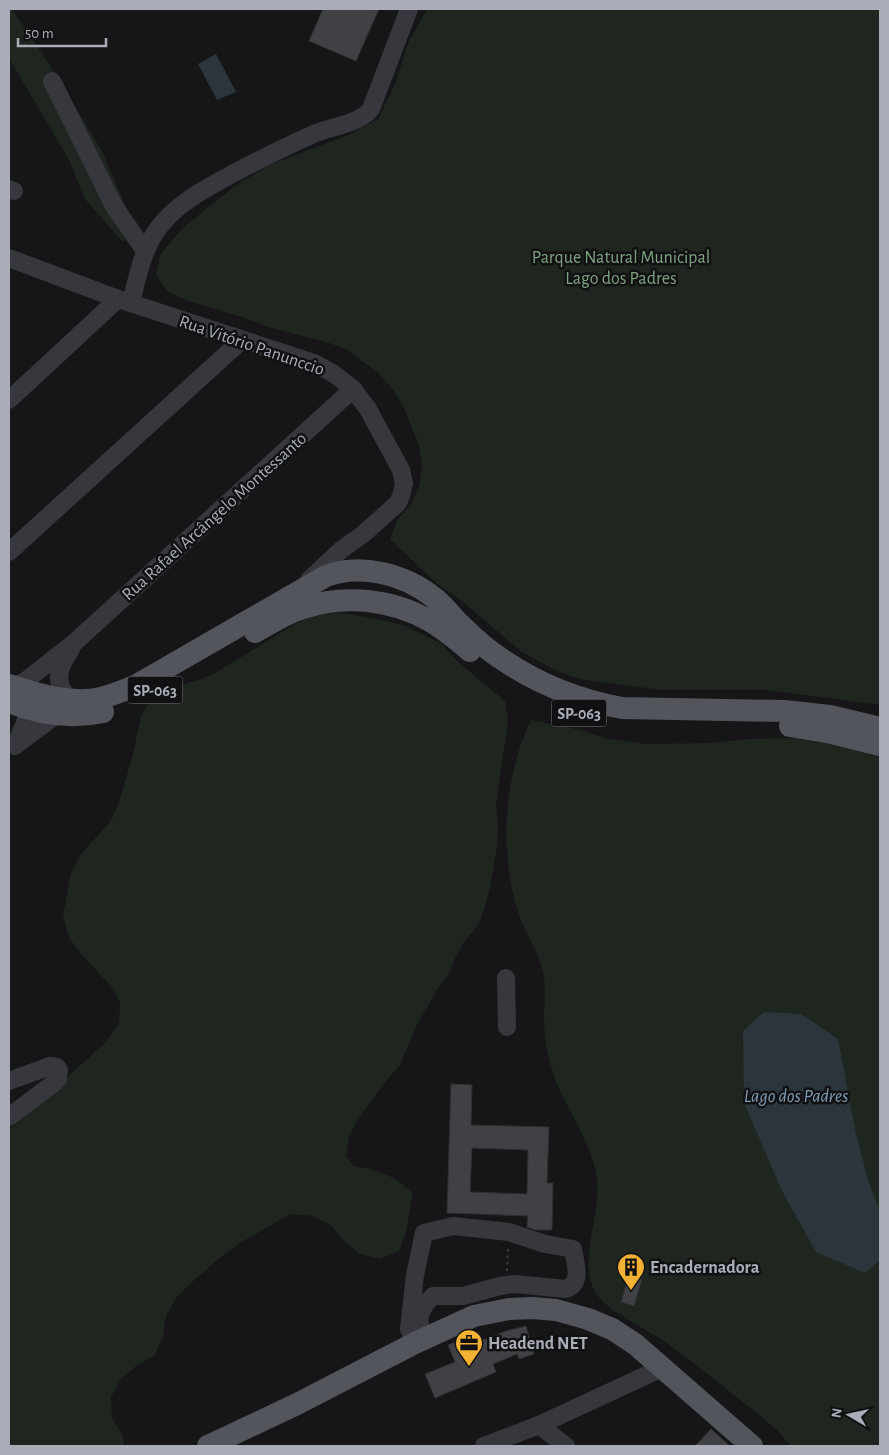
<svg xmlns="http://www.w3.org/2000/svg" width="889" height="1455" font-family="'Alegreya Sans',sans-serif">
	<rect width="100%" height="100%" fill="#161618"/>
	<g fill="#1e261f">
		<path d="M9 9H12L49 64 102 151 138 235 122 241 85 199 69 160 9 58Z"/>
		<path d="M427 9H880V705L767 690H661L579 679 559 672 522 652 457 597C431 583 413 558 390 540L397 520 411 505 419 486 422 466 419 446 404 408 393 390 379 374 346 349 326 342 268 327 248 319 186 300 167 291 156 274 160 255 173 239 186 225 236 185 272 164 351 134 378 119 396 82 408 43Z"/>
		<path d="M341 613 382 620 403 625 442 644 458 662 505 701 508 721 496 804 498 825 497 846 490 887 485 907 478 926 466 939 457 954 449 973 437 990 417 1025 400 1065 385 1082 359 1118 349 1136 346 1156 354 1166C381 1171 392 1175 413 1192L406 1232 399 1251 380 1259 360 1254 344 1241 331 1225 312 1216 290 1214 240 1243 222 1256 191 1283 176 1298 166 1316 163 1336 155 1355 136 1366 121 1379 111 1397 112 1418 123 1436 124 1446H9V1130L106 1042 119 1023 120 1002 110 985 80 953 68 936 63 915 71 873 81 854 110 822 119 802 132 758 141 716 152 698 171 689 212 675 300 621 319 614Z"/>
		<path d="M531 720 585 731 604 738 644 744 710 743 750 739 793 738 880 752V1446H791C775 1426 754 1411 734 1395 711 1377 688 1358 664 1341 645 1328 606 1311 595 1292 578 1260 601 1214 597 1179 594 1148 568 1111 556 1082 549 1062 544 1041 544 1020 544 1006 546 992 544 977 541 955 526 936 519 915 499 855 503 777 531 720Z"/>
	</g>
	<g fill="#2c353c">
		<path d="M216 54 236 92 217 100 198 64Z"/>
		<path d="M764 1012 801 1014 838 1039 856 1134 868 1180 880 1212V1260L865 1273 816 1252 782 1191 744 1103 743 1031Z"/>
	</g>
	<g fill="#404145" stroke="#303034" fill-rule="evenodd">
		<path d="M323 9H379L356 61 309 41Z"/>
		<path d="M451 1084 472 1085 471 1125 549 1127 547 1183H553L552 1230H535L527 1227 528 1216 447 1213ZM472 1148 528 1150 527 1194 470 1192Z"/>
		<path d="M629 1275 642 1279 634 1306 621 1302Z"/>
		<path d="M526 1326 534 1354 519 1359 517 1354 493 1364 496 1372 435 1398 425 1374 455 1362 448 1345 479 1332 483 1340 506 1331Z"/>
		<path d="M711 1429 730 1446H695Z"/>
	</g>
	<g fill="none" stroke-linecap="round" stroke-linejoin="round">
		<path stroke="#3d3f44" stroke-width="2" stroke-dasharray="2.5 4" stroke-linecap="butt" d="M507 1271 508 1248"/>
		<g stroke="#37383d" stroke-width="18">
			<path d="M52 81 114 206 145 251"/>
			<path d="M9 189 14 191"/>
			<path d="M9 258 118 299 314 363 334 374 353 389 368 409 401 470 404 483 402 493 398 503 362 535 341 550 309 580"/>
			<path d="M131 303C138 274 144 242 165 220 184 199 211 186 234 173 261 159 288 145 316 133 334 126 359 124 371 109L409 9"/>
			<path d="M9 400 118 299"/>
			<path d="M9 552 242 340"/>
			<path d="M12 686 24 682 75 642 353 389"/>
			<path d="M70 699C52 682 59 667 71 649"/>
			<path d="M16 745 56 715"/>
			<path d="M15 746 25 723 28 709 36 699"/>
			<path d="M506 978 507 1027"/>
			<path d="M9 1081 50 1066 57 1067 59 1070 58 1079 54 1083 9 1117"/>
			<path d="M415 1343 409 1329 415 1275 424 1233 453 1226 509 1232 545 1244 573 1249C575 1263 583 1283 566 1289L515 1284 500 1286 463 1296H433C417 1311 418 1319 422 1339"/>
			<path d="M539 1425 566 1446"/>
			<path d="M484 1446 539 1425 662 1368"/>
		</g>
		<g stroke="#53555c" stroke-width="22">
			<path d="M255 632C270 624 286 613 303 608 344 594 392 599 430 621 444 629 457 640 470 651"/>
			<path d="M9 685C38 694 71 705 101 698 113 695 124 690 135 686L326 576C361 563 404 574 433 597 444 605 452 617 462 626 474 638 489 651 503 660 540 685 579 700 622 708L784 711 830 716 880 728"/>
			<path d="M9 702C39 714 71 719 103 712"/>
			<path d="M790 726 832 733 880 745"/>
			<path d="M208 1446 297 1404 415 1343 474 1316 509 1309 532 1308 556 1310 588 1319 612 1329 635 1344 752 1446"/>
		</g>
	</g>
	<defs>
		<g id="building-pin" transform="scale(1.4375)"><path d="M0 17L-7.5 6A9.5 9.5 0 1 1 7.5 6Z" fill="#f2b134" stroke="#111113"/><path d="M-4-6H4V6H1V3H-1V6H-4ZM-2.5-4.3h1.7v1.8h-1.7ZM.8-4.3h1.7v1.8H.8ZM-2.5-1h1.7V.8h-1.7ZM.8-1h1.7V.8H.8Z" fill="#111"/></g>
		<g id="office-pin" transform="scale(1.4375)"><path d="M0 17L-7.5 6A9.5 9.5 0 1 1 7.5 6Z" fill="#f2b134" stroke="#111113"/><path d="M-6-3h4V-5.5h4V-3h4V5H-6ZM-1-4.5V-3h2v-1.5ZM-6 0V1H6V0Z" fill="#111"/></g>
	</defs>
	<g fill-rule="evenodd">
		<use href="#building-pin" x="631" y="1267"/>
		<use href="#office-pin" x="469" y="1343"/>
	</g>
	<g text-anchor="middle" stroke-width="5" stroke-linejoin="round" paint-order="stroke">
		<g fill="#111113" stroke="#7b7e86" stroke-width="1">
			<rect x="127.5" y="676.5" width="55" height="27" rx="4"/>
			<rect x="551.5" y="699.5" width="55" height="27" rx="4"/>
		</g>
		<g font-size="16" font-weight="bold" fill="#a8adb8">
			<text x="155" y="696">SP-063</text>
			<text x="579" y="719">SP-063</text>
		</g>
		<g font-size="18" fill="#7fa381" stroke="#111113">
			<text x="621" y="263">Parque Natural Municipal<tspan x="621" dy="21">Lago dos Padres</tspan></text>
		</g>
		<g font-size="18" fill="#a8adb8" stroke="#111113">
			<text transform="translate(252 345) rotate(19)" y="6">Rua Vitório Panunccio</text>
			<text transform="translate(214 516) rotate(-42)" y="6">Rua Rafael Arcângelo Montessanto</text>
		</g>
		<g font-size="18" font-weight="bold" fill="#a8adb8" stroke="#111113" text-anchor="start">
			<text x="650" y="1273">Encadernadora</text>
			<text x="488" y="1349">Headend NET</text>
		</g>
		<g font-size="19" font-style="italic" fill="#7f9bb3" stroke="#111113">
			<text x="796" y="1102">Lago dos Padres</text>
		</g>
	</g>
	<rect width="889" height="1455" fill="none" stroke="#a8adb8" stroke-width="20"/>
	<g transform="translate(849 1415) rotate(279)" stroke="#111113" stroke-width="4" paint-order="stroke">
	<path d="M0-4L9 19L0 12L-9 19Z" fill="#a8adb8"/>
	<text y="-8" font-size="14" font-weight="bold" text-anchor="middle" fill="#a8adb8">N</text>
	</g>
	<path d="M18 38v8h88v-8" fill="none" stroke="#a8adb8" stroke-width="2.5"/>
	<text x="25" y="38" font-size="15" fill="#a8adb8" stroke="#111113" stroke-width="4" paint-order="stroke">50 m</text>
</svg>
